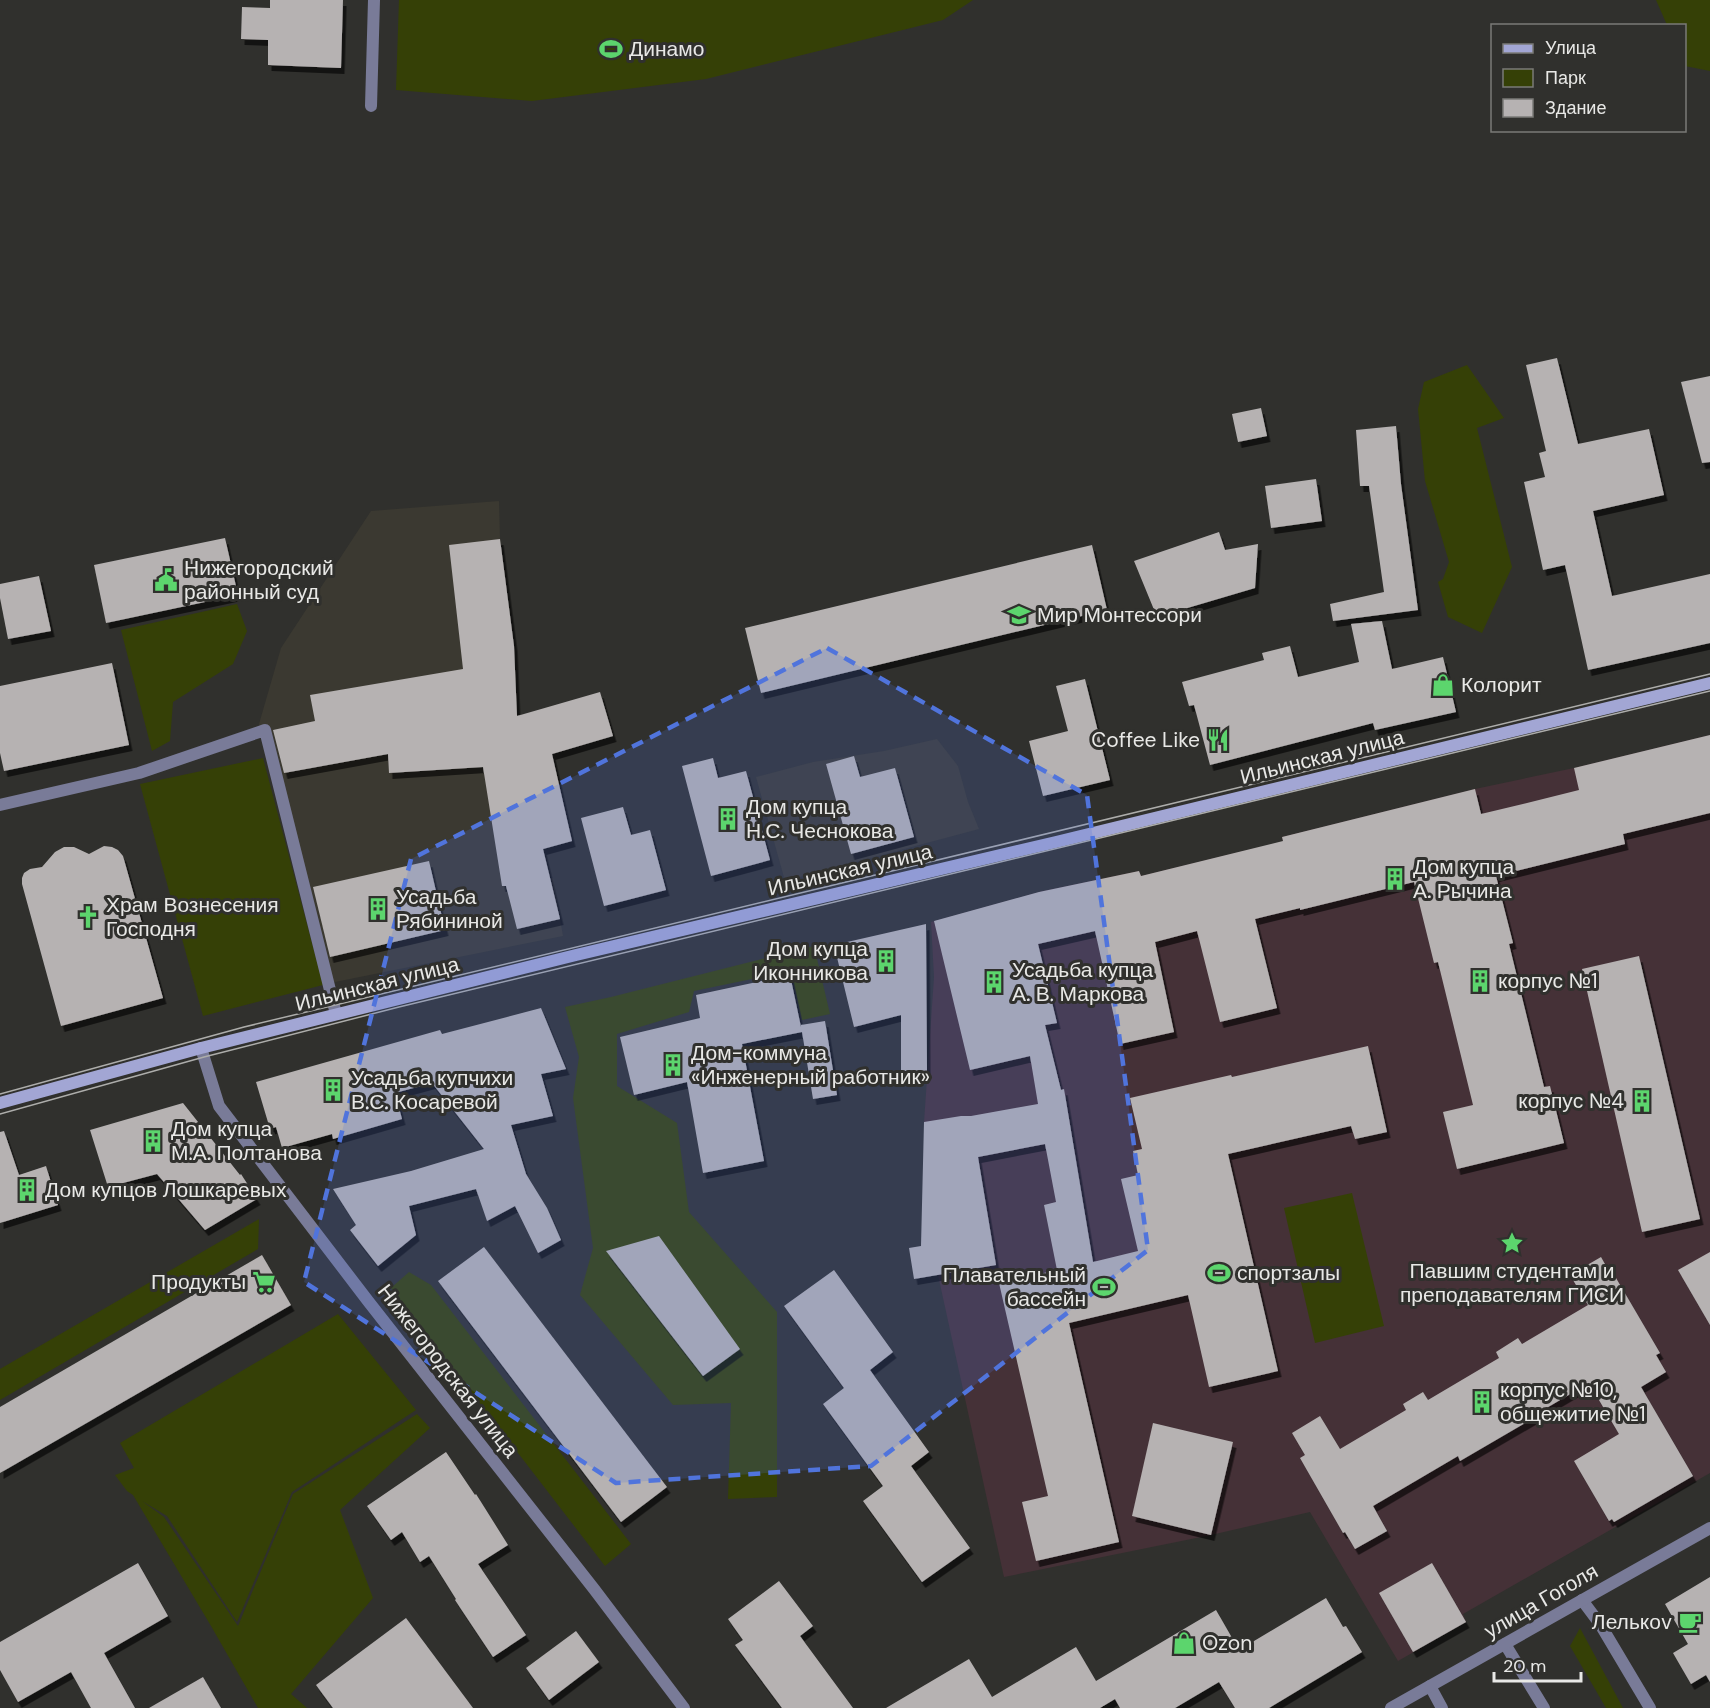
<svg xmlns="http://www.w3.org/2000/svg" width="1710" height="1708" font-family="'DM Sans',sans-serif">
	<defs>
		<filter id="shadow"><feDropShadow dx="3.5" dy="6" stdDeviation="0" flood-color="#0009"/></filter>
	</defs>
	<rect width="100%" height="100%" fill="#30302d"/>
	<g fill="#3b3931">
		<path d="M499 501 500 539 514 650 517 711 543 880 553 878 563 936 325 984 259 724 281 648 371 511Z"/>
		<path d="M937 739 958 766 968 802 979 829 785 881 756 777 813 762 884 751Z"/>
	</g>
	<path fill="#453137" d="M1710 735V1473L1463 1614 1466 1622 1398 1661 1310 1512 1211 1535 1004 1577 938 1275 924 1122 934 977 931 922 1043 891 1139 871 1141 876 1260 847 1263 855 1285 850 1282 837 1475 789 1574 768Z"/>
	<g fill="#354006">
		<path d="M399 0H973L943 20 706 79 532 101 396 90Z"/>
		<path d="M1656 0H1710V71L1685 66 1684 26 1667 25Z"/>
		<path d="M1467 365 1504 418 1477 428 1512 567 1482 633 1448 617 1438 582 1443 579 1449 562 1425 481 1418 409 1424 382Z"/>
		<path d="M237 604 247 631 233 664 173 702 170 741 152 751 121 630Z"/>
		<path d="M263 758 323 985 203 1016 140 784Z"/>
		<path d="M814 946 830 1014 802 1020 791 971 694 991 689 1012 617 1034V1086L677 1123 689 1212 777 1312V1497L728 1499 731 1403 673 1405 580 1295 593 1248 573 1098 579 1057 565 1007 611 997Z"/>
		<path d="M1352 1193 1384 1326 1315 1343 1284 1208Z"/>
		<path d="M259 1219 258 1249 0 1400V1369Z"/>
		<path d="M409 1272 431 1285 631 1544 605 1566 391 1288Z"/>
		<path d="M338 1314 416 1410 292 1492 237 1622 167 1516 142 1501 164 1517 238 1626 293 1494 417 1414 430 1428 340 1510 373 1598 291 1694 307 1708H258L211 1626 133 1495 127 1491 115 1475 134 1468 120 1443Z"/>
		<path d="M1580 1628 1623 1708H1606L1570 1646Z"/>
	</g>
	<g fill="#b6b2b2" filter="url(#shadow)">
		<path d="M270 0H343L341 68 268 65V40L241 39 242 7 270 8Z"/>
		<path d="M1557 358 1578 444 1649 429 1664 495 1593 511 1612 596 1710 574V643L1588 670 1565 565 1543 570 1524 482 1545 477 1539 453 1546 451 1526 365Z"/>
		<path d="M1710 376V462L1702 463 1681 382Z"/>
		<path d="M1261 408 1267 436 1238 442 1232 414Z"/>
		<path d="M1396 426 1401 484 1418 610 1333 621 1330 604 1384 592 1369 486H1360L1356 430Z"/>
		<path d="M1316 479 1322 521 1271 528 1265 486Z"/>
		<path d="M1219 532 1225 550 1258 544 1255 588 1157 617 1134 561Z"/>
		<path d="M225 538 238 595 106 623 94 565Z"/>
		<path d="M500 539 514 646 517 716 600 692 613 736 552 754 572 841 543 849 560 919 517 929 506 886H502L483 767 389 773 388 754 284 773 273 730 315 721 310 695 463 669 449 545Z"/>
		<path d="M1092 545 1107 610 761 693 745 628Z"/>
		<path d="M39 576 51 631 8 639 0 598V584Z"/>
		<path d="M1382 621 1392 669 1443 657 1456 712 1375 730 1373 723 1210 765 1194 705 1189 706 1182 682 1264 660 1262 653 1290 646 1298 677 1359 662 1351 624Z"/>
		<path d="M112 663 129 745 4 771 0 753V686Z"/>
		<path d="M1085 679 1110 780 1043 796 1029 741 1068 731 1056 686Z"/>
		<path d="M1710 735V813L1623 834 1625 844 1496 876 1513 943 1509 944 1544 1087 1550 1086 1564 1143 1457 1169 1443 1112 1473 1105 1438 962 1434 963 1414 882 1300 910V908L1255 919 1277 1008 1220 1022 1197 931 1155 942 1174 1032 1120 1044 1095 931 1038 944 1057 1023 1045 1025 1061 1090 1064 1089 1093 1262 1138 1251 1121 1179 1138 1175 1133 1151 1142 1149 1130 1098 1231 1075 1232 1077 1368 1046 1387 1132 1355 1139 1351 1126 1228 1154 1278 1371 1209 1387 1188 1295 1069 1323 1119 1542 1036 1561 1022 1502 1048 1496 999 1283 1057 1270 1044 1205 1056 1202 1045 1144 978 1157 996 1265 914 1279 909 1248 921 1246 924 1122 961 1116H971L1038 1104 1030 1056 970 1070 934 921 1039 892 1139 871 1141 876 1283 841 1282 837 1475 789 1481 814 1527 803 1579 790 1574 768Z"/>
		<path d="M854 756 860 777 895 768 914 837 851 854 826 764Z"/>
		<path d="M713 758 718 778 746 771 770 860 711 876 682 766Z"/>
		<path d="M623 807 631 835 650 830 666 890 604 906 581 818Z"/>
		<path d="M104 846 112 847 118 850 123 856 163 998 61 1026 22 884V878L24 873 30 869 42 867 55 852 64 847H74L89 854Z"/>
		<path d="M429 861 445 930 330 957 313 887Z"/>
		<path d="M926 924 927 1071H901V1015L854 1027 834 945Z"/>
		<path d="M1639 956 1700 1219 1642 1232 1582 969Z"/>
		<path d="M790 975 801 1027V1025L825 1021 837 1095 813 1099 802 1032 742 1044 764 1161 703 1173 687 1082 634 1095 620 1037 700 1018 696 995Z"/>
		<path d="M541 1008 566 1069 541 1074 553 1116 511 1125 526 1174 547 1208 561 1240 538 1253 515 1206 487 1221 476 1189 409 1206 416 1235 378 1266 350 1230 356 1225 333 1189 411 1171 484 1149 432 1083 395 1093 402 1119 333 1139 332 1134 282 1148 276 1127 270 1129 256 1082 440 1030 442 1034Z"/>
		<path d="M183 1103 240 1175 241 1174 257 1199 205 1230 157 1174 108 1187 90 1130Z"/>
		<path d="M4 1131 19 1175 46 1166 58 1205 0 1223V1132Z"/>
		<path d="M659 1236 740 1349 703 1376 606 1251Z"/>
		<path d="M484 1247 667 1487 621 1522 438 1281Z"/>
		<path d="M1710 1252V1325L1678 1270Z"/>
		<path d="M262 1255 291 1305 0 1473V1407Z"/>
		<path d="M1601 1257 1614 1280 1616 1278 1660 1353 1656 1355 1666 1372 1641 1387 1693 1476 1614 1522 1612 1519 1609 1521 1574 1461 1619 1434 1589 1383 1538 1413 1539 1415 1460 1461 1458 1456 1373 1506 1387 1531 1355 1549 1345 1532 1343 1533 1300 1458 1305 1455 1292 1433 1320 1416 1340 1449 1406 1410 1403 1404 1423 1392 1428 1400 1499 1358 1496 1352 1518 1338 1522 1344 1588 1305 1570 1275Z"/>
		<path d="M834 1270 893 1352 870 1370 929 1452 911 1466 970 1548 922 1582 863 1501 883 1486 823 1404 844 1388 784 1306Z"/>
		<path d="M1153 1423 1233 1442 1211 1535 1132 1516Z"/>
		<path d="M446 1452 475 1495 476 1494 508 1545 478 1564 526 1635 493 1657 455 1600 456 1599 429 1556 420 1562 402 1532 391 1540 367 1506Z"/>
		<path d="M138 1563 168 1616 104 1653 135 1708H91L71 1672 18 1702 0 1670V1642Z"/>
		<path d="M1432 1563 1466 1622 1413 1652 1379 1593Z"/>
		<path d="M1710 1577V1682L1706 1675 1691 1684 1673 1653 1688 1644 1665 1604Z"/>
		<path d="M779 1581 813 1626 800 1636 853 1708H782L735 1645 743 1640 728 1619Z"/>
		<path d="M1326 1598 1343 1627 1346 1626 1362 1652 1269 1708H1235L1219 1682 1175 1708H1120L1115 1699 1100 1708H886L969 1659 992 1697 1076 1647 1096 1681 1216 1610 1239 1650Z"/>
		<path d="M406 1618 473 1708H333L316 1685Z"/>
		<path d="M576 1631 599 1662 549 1700 526 1668Z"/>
		<path d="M203 1677 221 1708H149Z"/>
	</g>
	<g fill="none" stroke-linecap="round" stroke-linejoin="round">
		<g stroke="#797b98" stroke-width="12">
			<path d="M371 106 374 0"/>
			<path d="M0 805 139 773 265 730 336 1014"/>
			<path d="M201 1048 219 1106 368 1301 594 1589 684 1708"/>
			<path d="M1582 1600 1600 1624 1650 1708"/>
			<path d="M1505 1644 1544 1708"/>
			<path d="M1430 1686 1442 1708"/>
			<path d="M1391 1708 1710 1528"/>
		</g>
		<path stroke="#a2a6d4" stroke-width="12" d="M0 1103 201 1048 576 955 1056 842 1710 683"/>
		<g stroke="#adadab" stroke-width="1.5">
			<path d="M0 1094 244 1027 1710 674"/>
			<path d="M0 1114 204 1057 399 1007 1710 691"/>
		</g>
	</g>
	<path fill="#5074dc" fill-opacity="0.2" stroke="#5074dc" stroke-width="4.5" stroke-dasharray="12 8" stroke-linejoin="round" d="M827 648 1087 795 1148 1250 871 1466 616 1483 304 1282 411 859Z"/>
	<defs>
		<g id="stadium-bare" transform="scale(1.8)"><path d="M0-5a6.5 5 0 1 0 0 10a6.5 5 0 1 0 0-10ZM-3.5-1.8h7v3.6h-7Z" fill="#5cd56d" stroke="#30302d" stroke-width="2.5" paint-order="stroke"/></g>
		<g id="civic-bare" transform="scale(1.8)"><path d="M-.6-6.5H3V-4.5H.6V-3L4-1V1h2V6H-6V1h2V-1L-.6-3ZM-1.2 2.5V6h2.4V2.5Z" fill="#5cd56d" stroke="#30302d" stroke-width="2.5" paint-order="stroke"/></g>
		<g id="school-bare" transform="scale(1.8)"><path d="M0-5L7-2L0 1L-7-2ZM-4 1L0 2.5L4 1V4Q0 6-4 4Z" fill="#5cd56d" stroke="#30302d" stroke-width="2.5" paint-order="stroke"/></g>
		<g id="shop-bare" transform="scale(1.8)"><path d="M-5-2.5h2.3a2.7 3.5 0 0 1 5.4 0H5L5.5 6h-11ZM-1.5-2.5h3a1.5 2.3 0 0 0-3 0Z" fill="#5cd56d" stroke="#30302d" stroke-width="2.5" paint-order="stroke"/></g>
		<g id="restaurant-bare" transform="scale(1.8)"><path d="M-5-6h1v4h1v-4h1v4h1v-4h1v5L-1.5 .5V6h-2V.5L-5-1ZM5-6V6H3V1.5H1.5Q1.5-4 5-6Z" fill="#5cd56d" stroke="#30302d" stroke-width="2.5" paint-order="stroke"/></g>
		<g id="building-bare" transform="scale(1.8)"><path d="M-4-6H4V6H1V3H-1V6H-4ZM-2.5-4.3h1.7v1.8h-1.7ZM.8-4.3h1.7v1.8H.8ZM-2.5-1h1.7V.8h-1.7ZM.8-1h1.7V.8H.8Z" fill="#5cd56d" stroke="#30302d" stroke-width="2.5" paint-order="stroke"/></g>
		<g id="church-bare" transform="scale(1.8)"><path d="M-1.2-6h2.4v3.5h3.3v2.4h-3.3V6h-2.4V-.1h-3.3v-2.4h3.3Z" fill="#5cd56d" stroke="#30302d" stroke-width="2.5" paint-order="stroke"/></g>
		<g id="sight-bare" transform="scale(1.8)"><path d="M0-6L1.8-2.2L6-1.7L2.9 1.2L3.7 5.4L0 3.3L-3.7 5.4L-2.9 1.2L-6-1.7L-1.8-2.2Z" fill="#5cd56d" stroke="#30302d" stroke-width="2.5" paint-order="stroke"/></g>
		<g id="supermarket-bare" transform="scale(1.8)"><path d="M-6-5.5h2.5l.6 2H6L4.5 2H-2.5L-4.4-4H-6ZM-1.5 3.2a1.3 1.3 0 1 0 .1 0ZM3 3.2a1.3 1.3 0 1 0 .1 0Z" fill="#5cd56d" stroke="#30302d" stroke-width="2.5" paint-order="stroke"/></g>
		<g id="cafe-bare" transform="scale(1.8)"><path d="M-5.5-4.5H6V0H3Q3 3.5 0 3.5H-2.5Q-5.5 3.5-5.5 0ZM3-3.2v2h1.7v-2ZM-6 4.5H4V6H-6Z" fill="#5cd56d" stroke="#30302d" stroke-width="2.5" paint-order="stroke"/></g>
	</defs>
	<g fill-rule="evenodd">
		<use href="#stadium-bare" x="611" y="49"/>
		<use href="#civic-bare" x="166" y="580"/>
		<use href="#school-bare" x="1019" y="615"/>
		<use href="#shop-bare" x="1443" y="685"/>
		<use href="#restaurant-bare" x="1218" y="740"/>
		<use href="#building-bare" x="728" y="819"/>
		<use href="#building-bare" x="1395" y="879"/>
		<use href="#building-bare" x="378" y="909"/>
		<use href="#church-bare" x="88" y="917"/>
		<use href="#building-bare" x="886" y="961"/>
		<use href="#building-bare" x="1480" y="981"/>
		<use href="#building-bare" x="994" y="982"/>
		<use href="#building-bare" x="673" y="1065"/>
		<use href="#building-bare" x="333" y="1090"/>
		<use href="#building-bare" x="1642" y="1101"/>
		<use href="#building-bare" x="153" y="1141"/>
		<use href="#building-bare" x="27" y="1190"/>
		<use href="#sight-bare" x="1512" y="1243"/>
		<use href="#stadium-bare" x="1219" y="1273"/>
		<use href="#supermarket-bare" x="264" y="1282"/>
		<use href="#stadium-bare" x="1104" y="1287"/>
		<use href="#building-bare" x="1482" y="1402"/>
		<use href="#cafe-bare" x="1690" y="1622"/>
		<use href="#shop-bare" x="1184" y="1643"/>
	</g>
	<g text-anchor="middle" stroke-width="6" stroke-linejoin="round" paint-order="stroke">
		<g font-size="21" fill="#e8e8e6" stroke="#30302d" text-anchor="start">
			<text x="629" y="56">Динамо</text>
			<text x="184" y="575">Нижегородский<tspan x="184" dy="24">районный суд</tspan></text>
			<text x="1037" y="622">Мир Монтессори</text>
			<text x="1461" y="692">Колорит</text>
			<text x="1200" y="747" text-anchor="end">Coffee Like</text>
			<text x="746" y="814">Дом купца<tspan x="746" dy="24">Н.С. Чеснокова</tspan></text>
			<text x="1413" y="874">Дом купца<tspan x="1413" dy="24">А. Рычина</tspan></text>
			<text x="396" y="904">Усадьба<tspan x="396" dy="24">Рябининой</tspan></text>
			<text x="106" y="912">Храм Вознесения<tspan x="106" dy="24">Господня</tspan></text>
			<text x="868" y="956" text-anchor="end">Дом купца<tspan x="868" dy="24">Иконникова</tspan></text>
			<text x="1012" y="977">Усадьба купца<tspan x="1012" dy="24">А. В. Маркова</tspan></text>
			<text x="1498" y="988">корпус №1</text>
			<text x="691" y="1060">Дом-коммуна<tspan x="691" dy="24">«Инженерный работник»</tspan></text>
			<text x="351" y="1085">Усадьба купчихи<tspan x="351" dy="24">В.С. Косаревой</tspan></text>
			<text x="1624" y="1108" text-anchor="end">корпус №4</text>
			<text x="171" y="1136">Дом купца<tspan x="171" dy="24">М.А. Полтанова</tspan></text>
			<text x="45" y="1197">Дом купцов Лошкаревых</text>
			<text x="1512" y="1278" text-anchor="middle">Павшим студентам и<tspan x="1512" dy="24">преподавателям ГИСИ</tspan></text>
			<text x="1237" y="1280">спортзалы</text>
			<text x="1086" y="1282" text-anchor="end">Плавательный<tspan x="1086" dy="24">бассейн</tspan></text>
			<text x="246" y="1289" text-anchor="end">Продукты</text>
			<text x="1500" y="1397">корпус №10,<tspan x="1500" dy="24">общежитие №1</tspan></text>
			<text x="1672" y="1629" text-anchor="end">Лелькоv</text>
			<text x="1202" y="1650">Ozon</text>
		</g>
		<g font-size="21" fill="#e8e8e6" stroke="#30302d">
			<text transform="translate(1322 757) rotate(-14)" y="7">Ильинская улица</text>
			<text transform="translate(850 870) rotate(-13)" y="7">Ильинская улица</text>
			<text transform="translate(377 984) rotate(-14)" y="7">Ильинская улица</text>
			<text transform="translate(448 1371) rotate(52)" y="7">Нижегородская улица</text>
			<text transform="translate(1541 1601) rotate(-30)" y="7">улица Гоголя</text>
		</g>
	</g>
	<rect x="1491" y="24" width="195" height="108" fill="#30302d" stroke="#7a7a77" stroke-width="1.5"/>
	<rect x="1503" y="44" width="30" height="9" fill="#a2a6d4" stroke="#7a7a77" stroke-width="1.5"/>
	<text x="1545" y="54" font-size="18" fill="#e8e8e6">Улица</text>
	<rect x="1503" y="69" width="30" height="18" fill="#354006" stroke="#7a7a77" stroke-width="1.5"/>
	<text x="1545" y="84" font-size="18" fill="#e8e8e6">Парк</text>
	<rect x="1503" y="99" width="30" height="18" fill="#b6b2b2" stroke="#7a7a77" stroke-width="1.5"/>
	<text x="1545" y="114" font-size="18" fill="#e8e8e6">Здание</text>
	<path d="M1494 1672v9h87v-9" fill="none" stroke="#e8e8e6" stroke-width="3"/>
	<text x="1503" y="1672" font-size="18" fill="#e8e8e6" stroke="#30302d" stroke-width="4.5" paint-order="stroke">20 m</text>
</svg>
